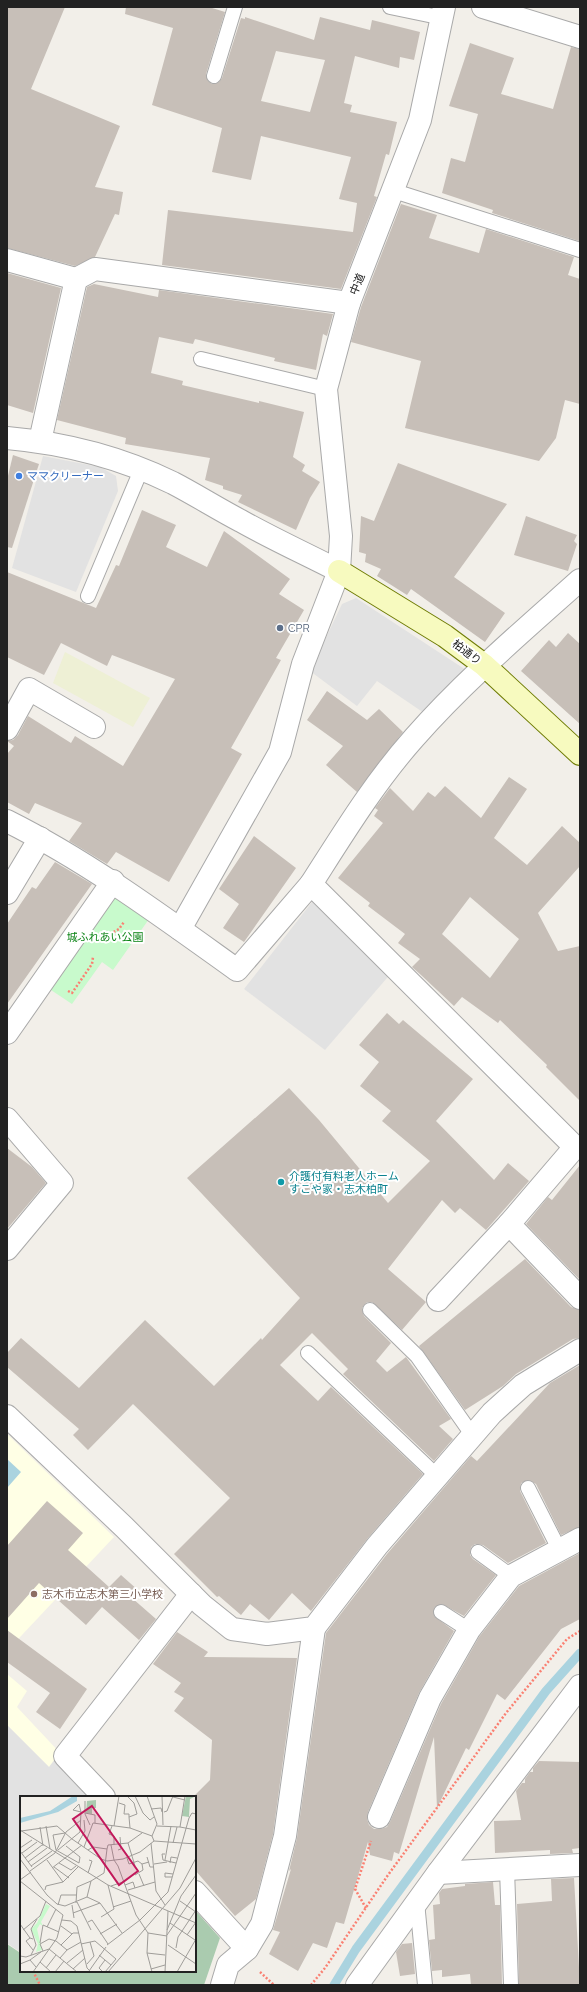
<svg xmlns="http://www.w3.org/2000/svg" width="587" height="1992" font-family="Raleway,'Noto Sans JP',sans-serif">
	<rect width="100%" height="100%" fill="#f2efe9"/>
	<g fill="#ffffe5">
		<path d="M7 1434 114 1537 7 1651Z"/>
		<path d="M7 1674 27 1691 17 1707 63 1756 53 1771 7 1725Z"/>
	</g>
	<path fill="#eef0d5" d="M65 652 150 698 133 727 53 683Z"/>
	<path fill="#aacbaf" d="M195 1910 220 1938 204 1985H7V1944L19 1952 21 1951V1971H195Z"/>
	<path fill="#c8facc" d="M113 882 154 912 113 970 102 962 72 1004 42 984Z"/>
	<g fill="#e2e2e2">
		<path d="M43 456 100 467 116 476 118 491 76 592 12 568Z"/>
		<path d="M356 598 466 670 427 715 377 681 357 706 310 671 342 604Z"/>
		<path d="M316 897 393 971 325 1050 244 989Z"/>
		<path d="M7 1725 49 1767 55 1759 93 1797H21L20 1952 7 1943Z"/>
	</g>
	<path fill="#aad3df" d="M7 1459 21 1472 7 1488Z"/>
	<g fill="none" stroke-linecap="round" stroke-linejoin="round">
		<path stroke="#aad3df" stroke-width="9" d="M334 1985 356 1949 546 1691 580 1653"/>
	</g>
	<g fill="#c7bfb8" fill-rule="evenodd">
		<path d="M7 7H65L31 89 120 126 95 187 123 192 119 215 115 214 95 257 75 266 7 248Z"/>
		<path d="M126 7H209L225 12 206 74 208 81 212 84 219 82 222 78 241 18 245 19V17L314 40 320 17 370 30 372 20 420 32 414 60 400 57 399 68 355 56 344 103 352 105 350 112 397 122 389 155 386 154 374 196 377 197 341 289 162 265 168 210 353 232 357 203 339 199 351 157 261 136 251 180 212 172 222 128 152 105 173 28 125 14ZM276 51 325 60 310 112 261 101Z"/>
		<path d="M470 43 514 58 501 94 553 109 571 47 580 49 579 241 492 213 493 210 442 193 451 158 465 162 478 114 449 106Z"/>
		<path d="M401 204 437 215 429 238 479 253 486 229 574 257 568 275 580 279V404L565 400 556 438 539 461 405 428 421 361 351 342 361 307Z"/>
		<path d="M7 273 61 288 33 413 7 405Z"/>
		<path d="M94 284 158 297 159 290 333 314 327 336 323 334 316 370 274 361 275 358 195 339 193 344 159 337 151 373 183 381 182 385 259 403V401L304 412 293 457 305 465 302 471 320 482 310 498 296 530 238 502 242 495 223 489V486L205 480 210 458 125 444 126 438 57 420 87 287Z"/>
		<path d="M13 455 39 464 12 548 7 547V480Z"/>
		<path d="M398 463 507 504 454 577 505 613 485 642 411 589 407 595 377 576 381 569 365 562 366 554 359 552 361 516 374 521Z"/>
		<path d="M142 510 176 525 166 547 207 567 224 531 290 579 279 594 304 610 276 658 281 660 231 748 242 754 169 882 116 852 107 864 69 841 82 823 35 803 29 814 7 802V754L14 746 7 741 13 740 18 735 28 716 71 743 75 736 123 766 175 679 112 655 107 666 61 643 44 675 7 657V572L96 608 116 565 119 566Z"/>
		<path d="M526 516 577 535 574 541 577 544 568 571 514 555Z"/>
		<path d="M568 633 580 644V724L521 671 549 640 556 647Z"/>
		<path d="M327 691 367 720 379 709 403 732 357 792 326 765 343 746 307 720Z"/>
		<path d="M509 777 527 789 494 838 527 865 562 826 580 843V866L538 913 558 951 580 946V1101L546 1067 547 1065 500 1020 498 1023 462 997 454 1006 421 975 412 967 420 959 398 943 405 934 368 906 370 903 338 878 383 823 374 816 378 810 375 808 390 788 413 811 428 792 435 797 445 786 481 818ZM470 897 519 939 490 978 442 934Z"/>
		<path d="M254 836 296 868 244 942 223 928 239 904 219 889Z"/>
		<path d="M55 862 92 884 7 1004V924L32 887 36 889Z"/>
		<path d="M387 1013 399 1024 403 1020 473 1079 436 1121 494 1180 508 1163 529 1181 486 1230 460 1208 455 1213 442 1200 388 1269 426 1302 402 1330 372 1302H367L362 1308 364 1316 391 1343 376 1361 387 1372 406 1357 451 1419 439 1426 453 1439 434 1461 343 1374 348 1369 312 1333 280 1365 318 1401 331 1387 423 1474 368 1538 311 1611 292 1593 269 1620 250 1604 241 1615 219 1596 217 1597 174 1554 230 1498 133 1404 88 1450 73 1435 79 1429 7 1367V1353L21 1338 79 1388 145 1320 214 1386 261 1338 262 1340 300 1298 187 1178 289 1088 319 1120 388 1203 430 1161 382 1121 391 1111 360 1086 379 1062 359 1045Z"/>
		<path d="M7 1148 32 1167 46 1183 7 1229Z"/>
		<path d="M580 1165V1280L526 1224 548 1197 552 1200Z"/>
		<path d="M525 1259 571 1307 580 1310V1338L573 1339 516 1374 503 1386 465 1410 419 1346Z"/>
		<path d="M580 1365V1527L561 1535 536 1484 528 1480 521 1483 520 1491 546 1543 508 1563 483 1545 475 1544 471 1547 470 1555 473 1559 496 1575 464 1616 442 1604 434 1608V1616L454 1631 419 1693 368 1812 367 1819 369 1825 374 1829H381L387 1827 390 1822 441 1704 479 1637 519 1586 580 1553V1619L561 1629 505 1700 497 1694 469 1750 466 1748 437 1808 434 1737 399 1854 394 1852 392 1861 370 1855 368 1842 344 1924 336 1922 327 1948 313 1943 298 1971 269 1954 280 1932 273 1930 291 1869 289 1871 297 1838 326 1633 387 1554 471 1456 477 1461 550 1383Z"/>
		<path d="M47 1501 83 1533 68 1550 109 1587 121 1575 139 1591 132 1598 156 1619 139 1640 102 1607 86 1625 39 1583 7 1619V1546Z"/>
		<path d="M7 1630 87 1689 60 1729 36 1712 50 1693 7 1662Z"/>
		<path d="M177 1632 208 1652 204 1657 297 1658 273 1834 256 1899 235 1916 195 1870V1795L210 1780 212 1740 174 1711 184 1698 174 1692 181 1683 153 1664Z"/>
		<path d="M539 1761 580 1762V1848L572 1849 573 1853 550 1854V1850L495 1853 494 1821 521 1820 516 1791 522 1783H525V1779L530 1772H533V1768Z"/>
		<path d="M574 1878 580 1985H519L517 1904 552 1901 551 1879Z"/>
		<path d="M493 1882 495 1905H500L502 1985H471L470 1974 442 1977V1970L432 1971 429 1940 435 1939 433 1905 440 1904 439 1893 442 1889 465 1886V1884Z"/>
		<path d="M412 1943 415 1974 400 1976 396 1952 402 1944Z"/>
	</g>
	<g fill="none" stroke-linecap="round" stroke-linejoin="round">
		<g stroke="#a9a9a9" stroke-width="16">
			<g id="lane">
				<path d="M390 7 443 18"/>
				<path d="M214 76 235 7"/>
				<path d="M394 191 580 250"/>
				<path d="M201 359 326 389"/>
				<path d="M88 596 141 470"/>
				<path d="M370 1310 417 1356 473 1436"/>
				<path d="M308 1353 437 1476"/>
				<path d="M528 1488 559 1549"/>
				<path d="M478 1552 511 1576"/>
				<path d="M441 1612 469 1630"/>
				<path d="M507 1869 511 1985"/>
				<path d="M417 1902 425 1985"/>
			</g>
		</g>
		<g stroke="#a9a9a9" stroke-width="24">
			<g id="street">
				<path d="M483 7 580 37"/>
				<path d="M7 260 76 279 40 441"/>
				<path d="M76 279 95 269 349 303"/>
				<path d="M7 438C63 443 122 458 173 483 196 495 218 509 241 521 273 539 306 554 339 571"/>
				<path d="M7 729 29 689 94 727"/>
				<path d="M7 821C89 862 163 917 237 970L311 884 575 1147 580 1148"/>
				<path d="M311 884C343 834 374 783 414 738 464 681 523 631 580 580"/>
				<path d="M7 893 40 838"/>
				<path d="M180 929 280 752 303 664 339 571 341 536 326 389 349 303 420 120 444 7"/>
				<path d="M7 1033 113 881"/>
				<path d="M7 1119 62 1183 7 1249"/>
				<path d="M575 1147 509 1224 580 1298"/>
				<path d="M438 1300 509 1224"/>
				<path d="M7 1416 124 1527 202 1605 232 1629 267 1634 314 1628 377 1546 492 1413 523 1385 580 1350"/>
				<path d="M104 1797 65 1756 191 1594"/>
				<path d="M379 1817 430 1698 469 1630 511 1576 580 1539"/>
				<path d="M438 1873 580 1865"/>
				<path d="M195 1892 247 1949"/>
				<path d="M222 1985 228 1965 247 1949 262 1924 285 1836 314 1628"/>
				<path d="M357 1985 438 1873 580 1686"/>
			</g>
		</g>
		<g stroke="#707d05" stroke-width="24">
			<path id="secondary" d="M339 571 445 636 484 665 580 754"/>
		</g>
		<g stroke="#fa8072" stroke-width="2.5" stroke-dasharray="2 2" stroke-linecap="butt">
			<path d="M110 934 119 929 124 922"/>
			<path d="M68 991 72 993 92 964 93 957"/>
			<path d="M366 1908 355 1889 371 1841"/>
			<path d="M33 1971 40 1985"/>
			<path d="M260 1972 274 1985"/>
			<path d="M311 1985 325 1968 388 1875 506 1713 567 1639 580 1631"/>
		</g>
		<use href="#lane" stroke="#fff" stroke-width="14"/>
		<use href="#street" stroke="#fff" stroke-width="22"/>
		<use href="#secondary" stroke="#f7fabf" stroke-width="22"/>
	</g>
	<circle fill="#3f7fe0" stroke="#fff" stroke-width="1.5" cx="19" cy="476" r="4"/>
	<circle fill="#5c6f8a" stroke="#fff" stroke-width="1.5" cx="280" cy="628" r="4"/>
	<circle fill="#0f9aa8" stroke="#fff" stroke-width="1.5" cx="281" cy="1182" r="4"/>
	<circle fill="#8d6e63" stroke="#fff" stroke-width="1.5" cx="34" cy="1594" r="4"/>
	<g text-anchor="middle" stroke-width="4" stroke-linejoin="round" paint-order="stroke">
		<g font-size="11" fill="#222" stroke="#fff">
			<text transform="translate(357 284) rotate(-68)" y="4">中道</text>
			<text transform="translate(467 652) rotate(37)" y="4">柏通り</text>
		</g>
		<g font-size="11" fill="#366cbe" stroke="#fff" text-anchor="start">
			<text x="27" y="480">ママクリーナー</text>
		</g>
		<g font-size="11" fill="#4e5e75" stroke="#fff" text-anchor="start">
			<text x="288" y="632">CPR</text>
		</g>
		<g font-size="11" fill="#0c8416" stroke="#fff">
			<text x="105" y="941">城ふれあい公園</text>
		</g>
		<g font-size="11" fill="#0d838f" stroke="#fff" text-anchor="start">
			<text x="289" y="1180">介護付有料老人ホーム<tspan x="289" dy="13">すこや家・志木柏町</tspan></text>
		</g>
		<g font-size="11" fill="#785e54" stroke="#fff" text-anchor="start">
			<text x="42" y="1598">志木市立志木第三小学校</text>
		</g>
	</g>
	<g transform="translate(20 1796)">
		<rect width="176" height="176" fill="#f2efe9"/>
		<path d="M166 0H176L170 3 169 21 162 20ZM76 4V12H72V18L66 17 67 5Z" fill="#aacbaf"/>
		<path d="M26 108 30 110 21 126 23 130 20 128 17 133 22 154 16 156 18 148 11 133 17 127Z" fill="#c8facc"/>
		<path d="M53 0H57V5L38 16 0 27V22L30 15Z" fill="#aad3df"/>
		<path fill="none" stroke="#9f9d99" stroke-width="1" d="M107 0 114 7 117 18 109 21 110 32M115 0 123 17 130 24 134 21M127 0 137 28 132 40 134 45M142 0 143 29M165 0 160 31 176 34M153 1 165 4M65 5V18L70 29M99 7 105 9 104 18H109V21M131 13 141 12 142 16M144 16 147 15 153 0M65 17 75 19V27M26 30 30 53M92 30 89 38 94 40V49M94 30 99 0M137 30 160 31M20 31 23 50M0 34 88 89 176 127M1 35 37 30 52 43 81 63 87 65 103 63 120 56 134 45 176 48M45 37 33 39 36 54 59 67 60 61 46 50M58 47 65 35 64 24M108 47 115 70M131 47 136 95 145 109M153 47 157 31M91 49 94 64 98 70 116 119 128 137 127 157 132 176M64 51 73 27 110 32 132 40M0 52 12 44M38 54 60 36 61 16 53 14 59 8 61 16M68 54 73 51 87 53 88 49 108 47 122 37M98 54 101 53 100 41M0 55 12 71M2 57 17 46M145 58H142L143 64 156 67M127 61 130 71H134M5 62 22 49M107 62 109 68 118 65 122 68M0 63 27 99 37 108 45 110 67 101 71 85 84 77 87 53M27 64 43 86M145 64 151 30M8 66 27 52M39 67 51 74 56 70M150 67 151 61 157 62M134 68 147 66M11 70 32 55M34 71 49 82M32 72 62 49M10 75 35 57 46 36 61 24M68 77 72 65 69 64M119 78 124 90M115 79 123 74 122 68 129 66M152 81H145V77L153 78M0 84 11 76M0 85 43 119 37 142 13 176M105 89 113 86 115 92M91 90 103 86M25 94 26 90 43 86 58 71M108 94 135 86M67 101 80 107 102 137M160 105 176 116M57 106 71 134M56 107 57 91 71 85M38 109 41 99H56M52 109 54 122M93 111 111 105M53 117 80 107M81 121 94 113 88 89M42 124 51 125 57 130 67 172 70 175M68 126 72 124 88 148M150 127 175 144M0 128 10 142 13 143M41 130 52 138M27 131 36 113M3 134 20 120 26 105M147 134 161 100 176 79M128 137 147 140M80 138 97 128M147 139 176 97M167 139 176 126M10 142 6 145 13 154M20 147 23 129 39 136M61 148 75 145 96 163 85 176M41 149 53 137H59M87 149 120 124 148 96 169 22 172 17 176 18M148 149 176 168M156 152 158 141 176 114M23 155 20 148 29 143 36 145 47 154M127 157 145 159M11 159 16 149 11 133 17 123M79 159 91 169M0 160 6 161 29 153 57 176M40 162 47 154 61 146M10 164 21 156M20 166 31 176M47 167 63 154M0 168 10 164 16 171M67 168 74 160 70 146M26 172 36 159M53 173 65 162M131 173 145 169M69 175 86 151M35 176 44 165M83 176 79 172 85 164M88 176 160 92 176 62M145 176 148 115M157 176 176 143"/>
		<path fill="#c2185b" fill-opacity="0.15" stroke="#c2185b" stroke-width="2" d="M72 10 118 75 99 89 53 23Z"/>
		<rect width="176" height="176" fill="none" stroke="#222" stroke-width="2"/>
	</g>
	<rect width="587" height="1992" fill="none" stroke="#222222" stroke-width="16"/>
</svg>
